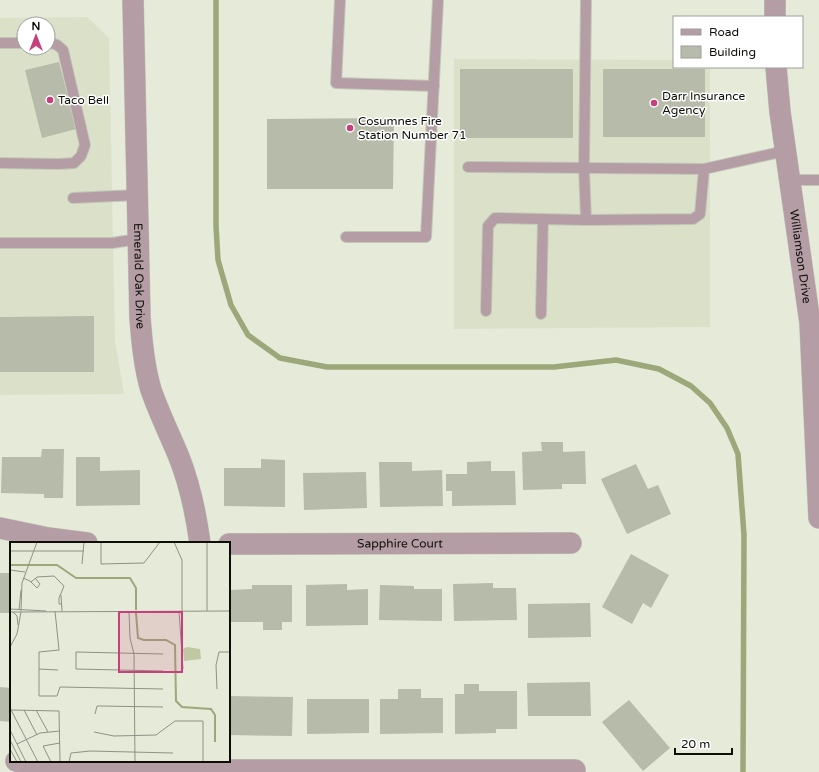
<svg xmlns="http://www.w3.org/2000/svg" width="819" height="772" font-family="'Varela Round',sans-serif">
	<rect width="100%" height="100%" fill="#e5ead9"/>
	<g fill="#dbe1c9" fill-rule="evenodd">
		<path d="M87 17 109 38 115 341 124 394 0 395V18ZM24 24H48V48H24Z"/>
		<path d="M454 59 674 60V67H710V327L454 329Z"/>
	</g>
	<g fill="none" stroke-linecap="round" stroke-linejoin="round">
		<path stroke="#9ca87a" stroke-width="5.5" d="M216 0V226L218 260 231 305 248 335 280 358 327 367H554L616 360 659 369 691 386 710 403 727 428 738 454 744 535 743 772"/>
	</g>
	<g fill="#b6bbaa">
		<path d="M59 62 76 129 42 138 25 70Z"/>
		<rect x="460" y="69" width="113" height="69"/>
		<rect x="603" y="69" width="102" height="68"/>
		<path d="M394 118 393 189H267V119Z"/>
		<path d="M94 316V372H0V317Z"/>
		<path d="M541 442H563V452L585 451 586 484H562V489L523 490 522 452 542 451Z"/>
		<path d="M42 449H64L63 498H44V494L1 493 2 457H41Z"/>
		<path d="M76 457H100V471L140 470V505L76 506Z"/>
		<path d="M261 459 285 460V507L224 506V468H261Z"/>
		<path d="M491 461V471H515L516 505 452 506V491H446V474H467V462Z"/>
		<path d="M379 462H412V471L442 470 443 506 380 507Z"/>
		<path d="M636 464 648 489 658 485 671 514 627 534 601 479Z"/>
		<path d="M366 472 367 508 304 510 303 473Z"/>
		<path d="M631 554 669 575 651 608 643 603 632 624 602 607Z"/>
		<rect x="0" y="573" width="11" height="40"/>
		<path d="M493 583V588H516L517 620 454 621 453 584Z"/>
		<path d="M347 584V590L368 589V625L306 626V585Z"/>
		<path d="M252 585H292V622H282V630H263V622H230V590L252 589Z"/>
		<path d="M380 585 414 586V589H442V621L379 620Z"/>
		<path d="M590 603 591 637 528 638V604Z"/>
		<path d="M590 682 591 716H528L527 683Z"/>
		<path d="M464 684H479V691H517V729H496V733L455 734V694H464Z"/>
		<path d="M0 687 11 688V722L0 721Z"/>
		<path d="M398 689H421V698H443V733L380 734V699H398Z"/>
		<path d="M230 696 293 697 292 736 230 735Z"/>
		<path d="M307 699H369V733L307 734Z"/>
		<path d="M629 700 670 748 643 771 602 722Z"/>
	</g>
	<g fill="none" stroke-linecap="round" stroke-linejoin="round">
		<g stroke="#c2c7b8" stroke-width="12">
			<g id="lane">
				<path d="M340 0 336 83 434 86"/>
				<path d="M0 43H24"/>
				<path d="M0 163 59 164 74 163 81 156 85 145 63 50 57 45 48 42"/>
				<path d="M468 167 704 169 785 151"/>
				<path d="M789 180H819"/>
				<path d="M73 198 137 195"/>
				<path d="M586 220 584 168 586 0"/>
				<path d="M346 237H426L438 0"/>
				<path d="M0 243H112L138 239"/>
				<path d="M486 311 488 226 495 218 586 220 693 219 700 214 704 169"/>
				<path d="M541 314 543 219"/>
			</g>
		</g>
		<g stroke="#c2c7b8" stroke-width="22">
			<g id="street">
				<path id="s1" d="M133 0 140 318C142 342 144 366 151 390 159 413 170 435 179 457 190 485 196 514 200 543"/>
				<path d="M775 0V17"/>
				<path id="s2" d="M776 67 780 112 810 323 819 518"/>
				<path d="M0 528 48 538 87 543"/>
				<path id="s3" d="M229 544 571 543"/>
				<path d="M16 761 57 767 104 770H575"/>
			</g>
		</g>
		<use href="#lane" stroke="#b49da4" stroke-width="10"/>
		<use href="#street" stroke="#b49da4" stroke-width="21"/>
	</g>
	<g fill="#c73f7c" stroke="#fff" stroke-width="1.5">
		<circle cx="50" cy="100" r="4"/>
		<circle cx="654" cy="103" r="4"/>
		<circle cx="350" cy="128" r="4"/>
	</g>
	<g text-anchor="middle" stroke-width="3" stroke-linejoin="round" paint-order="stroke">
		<g font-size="12" fill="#0c0e08" stroke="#fff" text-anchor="start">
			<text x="662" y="100">Darr Insurance<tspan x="662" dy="14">Agency</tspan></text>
			<text x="58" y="104">Taco Bell</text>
			<text x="358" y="125">Cosumnes Fire<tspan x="358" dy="14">Station Number 71</tspan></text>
		</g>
		<g font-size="12" fill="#0c0e08" stroke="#fff">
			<text dy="4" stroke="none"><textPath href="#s2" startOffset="191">Williamson Drive</textPath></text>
			<text dy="4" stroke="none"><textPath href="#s1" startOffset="276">Emerald Oak Drive</textPath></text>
			<text dy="4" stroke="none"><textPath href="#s3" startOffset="171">Sapphire Court</textPath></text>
		</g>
	</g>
	<g transform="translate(10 542)">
		<rect width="220" height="220" fill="#e5ead9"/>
		<path d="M177 105 190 107 191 117 174 119 173 107Z" fill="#bec8a1"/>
		<path fill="none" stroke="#9ca87a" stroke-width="2" d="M0 23H47L66 36H120L126 46V68M126 71 128 96 134 98H156L165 103 166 159 172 165 201 167 205 173V200"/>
		<path fill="none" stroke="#8e9285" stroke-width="1" d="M91 0V22L134 21 150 0M164 0 172 18V69M0 9H74M72 22 74 0M0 28 15 30M13 36 20 39 27 46 30 42 25 36M21 40 27 35 44 34 54 44 49 56V62H52M51 53 52 69M0 67 36 69M9 68 11 48M11 69 12 41 27 0M45 69 49 108 29 110V154H47L50 145 153 147M169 69 173 127M197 69V0M0 70 220 69M3 70 7 74 8 83M119 70 120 96 124 112 125 220M0 105 7 92 11 70M153 112 66 110V127L153 129M29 127 48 128M207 147 206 123 209 110H220M0 166 28 220M1 168 49 169 50 220M14 168 27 193M26 168 38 190M85 172 87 164H90L153 165M220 176V198M0 188 16 220M84 190 104 194 146 193 165 179H193V220M0 198 11 220M7 202 30 191 50 189M0 207 7 220M41 220 33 204 50 201M59 220 61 211 80 209 163 211"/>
		<path fill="#c73f7c" fill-opacity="0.15" stroke="#c73f7c" stroke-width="2" d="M109 70H172V130H109Z"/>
		<rect width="220" height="220" fill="none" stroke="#0c0e08" stroke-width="2"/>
	</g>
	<rect x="673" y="16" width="130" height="52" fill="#ffffff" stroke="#9e9f9c"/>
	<rect x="681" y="29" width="20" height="6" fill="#b49da4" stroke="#9e9f9c"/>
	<text x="709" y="36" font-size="12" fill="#0c0e08">Road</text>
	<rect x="681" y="46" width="20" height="12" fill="#b6bbaa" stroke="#9e9f9c"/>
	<text x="709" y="56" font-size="12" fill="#0c0e08">Building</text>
	<g transform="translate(36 36)"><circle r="19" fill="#ffffff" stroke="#9e9f9c"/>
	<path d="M0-3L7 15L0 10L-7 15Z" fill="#c73f7c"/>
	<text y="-6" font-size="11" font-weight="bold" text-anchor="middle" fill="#0c0e08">N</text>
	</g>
	<path d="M675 748v6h57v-6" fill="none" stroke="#0c0e08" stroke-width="2"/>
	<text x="681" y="748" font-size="12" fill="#0c0e08" stroke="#ffffff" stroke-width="3" paint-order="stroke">20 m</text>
</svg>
